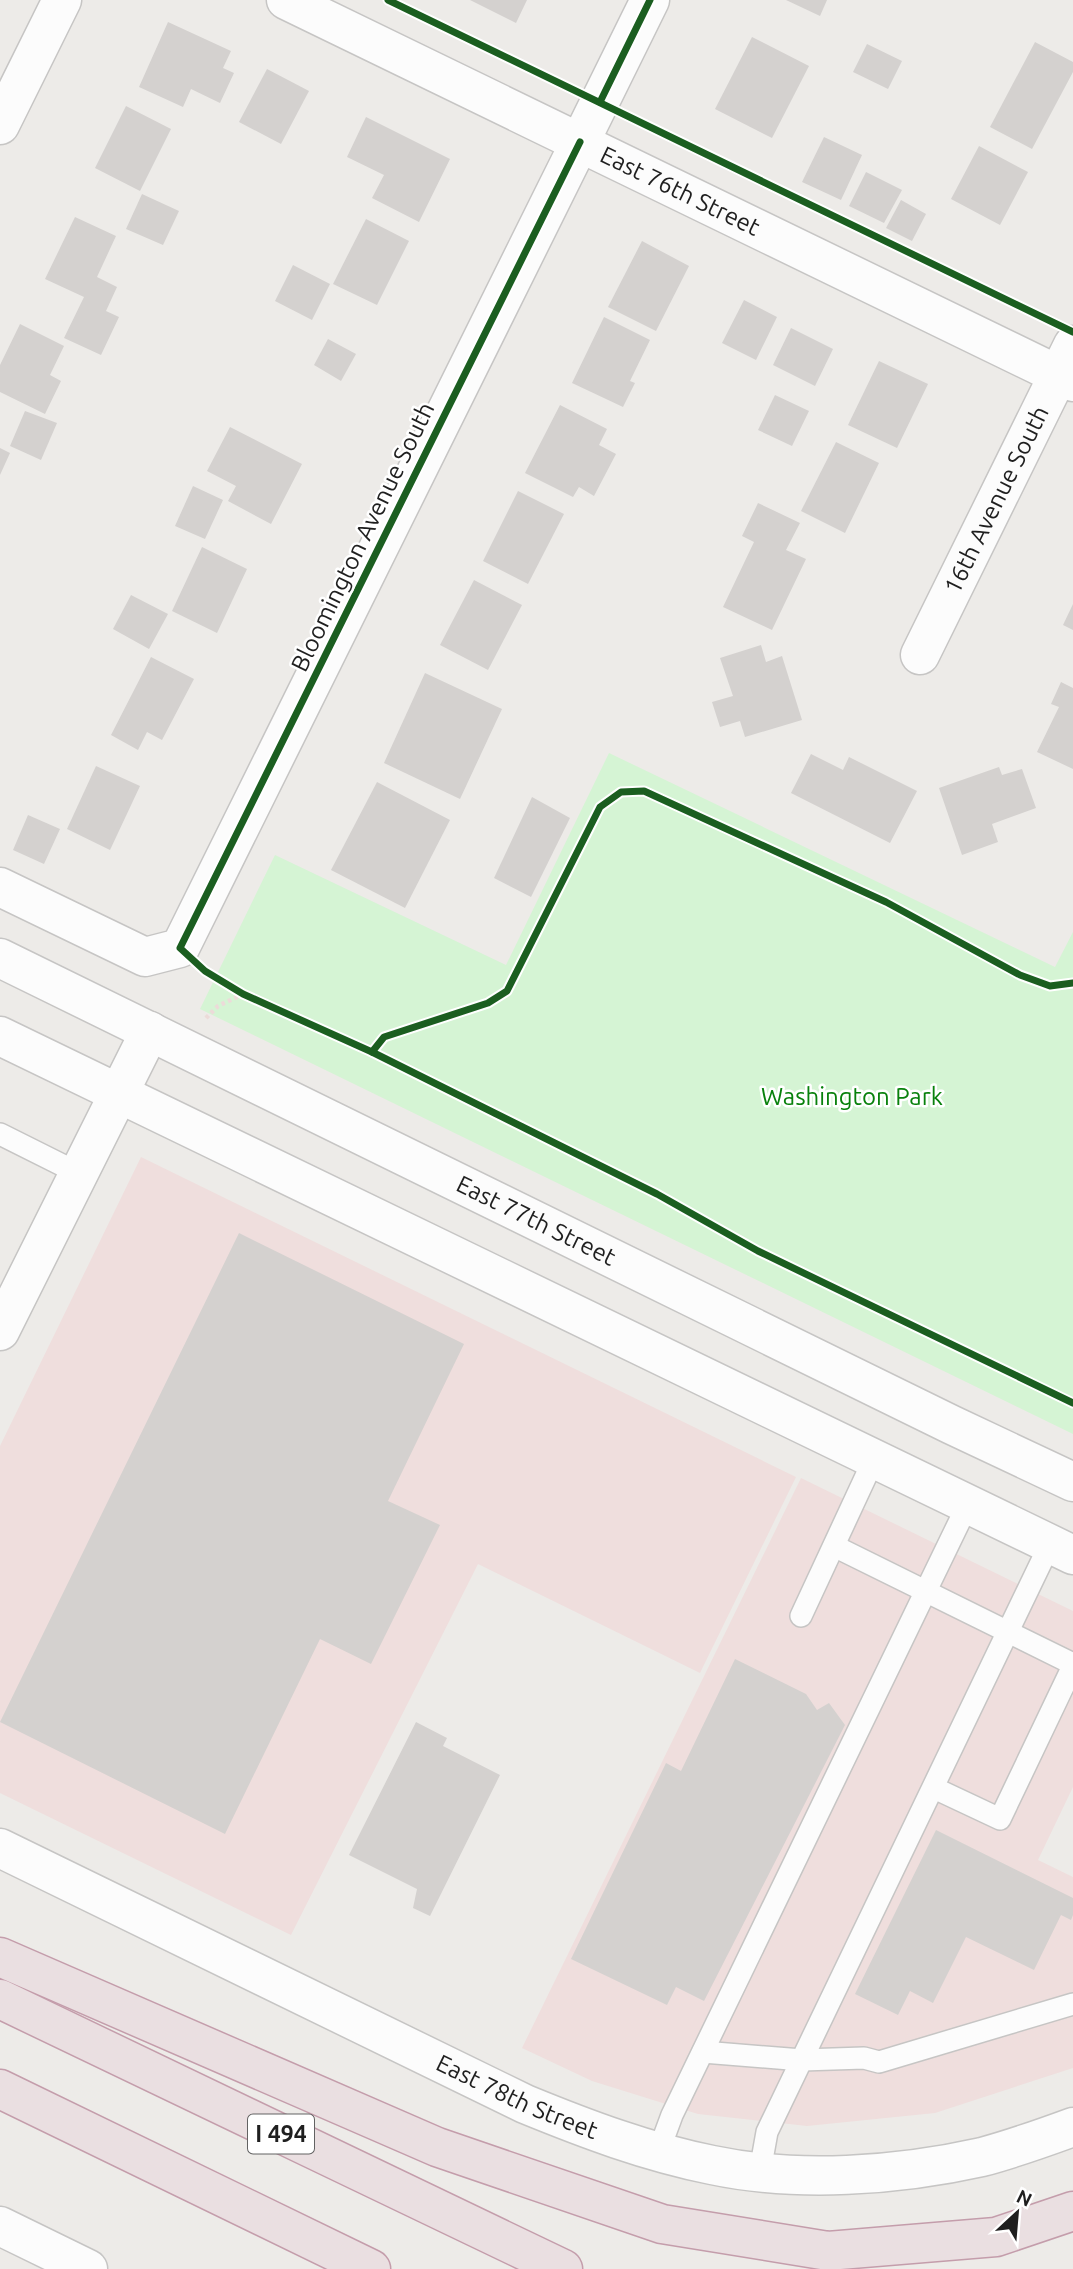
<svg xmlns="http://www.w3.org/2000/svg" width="1073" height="2269" font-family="Ubuntu,sans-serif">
	<rect width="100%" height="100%" fill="#edebe8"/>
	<g fill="#efdedd">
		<path d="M141 1157 796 1477 700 1673 478 1564 291 1935 0 1793V1446Z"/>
		<path d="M801 1478 1073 1611V1787L1038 1860 1073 1877V2068L935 2113 807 2126 698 2114 592 2081 522 2048Z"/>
	</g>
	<path fill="#d5f4d4" d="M609 753 1055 967 1073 932V1434L200 1009 275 855 506 965Z"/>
	<g fill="#d4d1cf">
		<path d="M470 0H527L516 23Z"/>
		<path d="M786 0H827L820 16Z"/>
		<path d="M168 22 231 51 223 68 234 73 220 103 191 89 183 107 139 87Z"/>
		<path d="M752 37 809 66 772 138 715 109Z"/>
		<path d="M1035 42 1073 62V72L1032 149 990 127Z"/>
		<path d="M867 44 902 61 888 89 853 72Z"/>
		<path d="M267 69 309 91 281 144 239 122Z"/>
		<path d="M126 106 171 129 140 191 95 168Z"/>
		<path d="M366 117 450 159 419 222 372 198 384 175 347 157Z"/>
		<path d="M824 137 862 155 841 200 802 182Z"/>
		<path d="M979 146 1028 172 1000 225 951 199Z"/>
		<path d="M866 172 902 190 884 223 849 206Z"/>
		<path d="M142 194 179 211 163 245 126 229Z"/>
		<path d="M901 200 926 214 912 241 886 228Z"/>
		<path d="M75 217 116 236 97 277 117 287 106 311 119 317 101 355 64 338 84 297 45 279Z"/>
		<path d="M366 219 409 241 377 305 333 284Z"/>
		<path d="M642 241 689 266 656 331 608 307Z"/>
		<path d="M293 265 330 284 312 320 275 301Z"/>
		<path d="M744 300 777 317 756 360 722 343Z"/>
		<path d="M604 317 650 340 630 381 635 383 623 407 572 383Z"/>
		<path d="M20 324 64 346 50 375 61 381 45 414 0 392V365Z"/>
		<path d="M791 328 833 349 815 386 773 365Z"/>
		<path d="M328 339 356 354 341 381 314 365Z"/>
		<path d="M879 361 928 384 897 448 848 425Z"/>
		<path d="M775 395 809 411 792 446 758 430Z"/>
		<path d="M560 405 607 429 599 445 616 454 594 496 579 487 573 497 525 473Z"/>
		<path d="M25 411 57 423 41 460 10 446Z"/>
		<path d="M230 427 302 464 271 524 228 501 236 486 207 471Z"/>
		<path d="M836 442 879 463 845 533 801 511Z"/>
		<path d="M0 448 10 453 0 475Z"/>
		<path d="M193 486 223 500 205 539 175 526Z"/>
		<path d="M518 491 564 514 528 584 483 561Z"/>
		<path d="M758 503 800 523 786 550 806 559 772 630 723 607 754 542 742 536Z"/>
		<path d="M202 547 247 569 217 633 172 611Z"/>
		<path d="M474 580 522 605 488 670 440 645Z"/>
		<path d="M131 595 168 614 149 649 113 629Z"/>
		<path d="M1073 604V630L1063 625Z"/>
		<path d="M761 645 766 662 782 656 802 720 745 737 740 721 720 727 712 702 733 696 720 658Z"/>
		<path d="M151 657 194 679 162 740 147 732 138 750 111 735Z"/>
		<path d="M425 673 502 709 460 799 384 763Z"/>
		<path d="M1061 682 1073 688V769L1037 752 1059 707 1051 704Z"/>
		<path d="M811 754 843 770 849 757 917 791 890 843 791 793Z"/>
		<path d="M96 766 140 786 110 850 67 829Z"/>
		<path d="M999 767 1002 775 1022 769 1036 808 992 824 998 842 962 855 939 788Z"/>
		<path d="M377 782 450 820 405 908 331 870Z"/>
		<path d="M532 797 570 818 531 897 494 878Z"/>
		<path d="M28 815 60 829 44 864 13 850Z"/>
		<path d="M239 1233 464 1344 388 1501 440 1525 371 1664 320 1639 225 1834 0 1722Z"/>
		<path d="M735 1659 806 1694 817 1710 829 1703 845 1725 704 2001 676 1987 667 2005 571 1959 666 1763 681 1771Z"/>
		<path d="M416 1722 447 1738 443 1746 500 1775 430 1916 413 1908 417 1889 349 1855Z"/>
		<path d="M936 1830 1073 1898V1915L1071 1920 1061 1915 1034 1970 966 1937 933 2003 910 1991 898 2015 855 1994Z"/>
	</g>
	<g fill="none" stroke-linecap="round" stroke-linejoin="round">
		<g stroke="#c6c5c4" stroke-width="24">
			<g id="service">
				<path d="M0 1134 78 1173"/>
				<path d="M834 1546 1073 1664"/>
				<path d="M801 1616 874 1459"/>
				<path d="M934 1788 1000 1819 1073 1666"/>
				<path d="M703 2052 802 2060 864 2058 879 2062 1073 2004"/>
				<path d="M658 2153 672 2115 968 1504"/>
				<path d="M760 2171 767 2132 1050 1544"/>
			</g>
		</g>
		<g stroke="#c6c5c4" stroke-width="41">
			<g id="minor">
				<path d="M0 125 62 0"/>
				<path id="s1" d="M920 655 1073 345"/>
				<path d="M0 887 145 957 180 948 580 142"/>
				<path d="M0 1331 150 1031"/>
				<path d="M0 2226 88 2269"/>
			</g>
		</g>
		<g stroke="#c6c5c4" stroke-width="41">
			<g id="tertiary">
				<path id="s2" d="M286 0 1073 382"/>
				<path d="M580 142 650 0"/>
				<path id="s3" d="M0 958 952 1425 1073 1482"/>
				<path d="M0 1036 1073 1555"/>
				<path id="s4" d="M0 1848 525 2104C586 2129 647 2152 712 2165 797 2183 897 2176 982 2157 1012 2149 1043 2138 1073 2127"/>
			</g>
		</g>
		<g stroke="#c49dab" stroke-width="41">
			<g id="motorway">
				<path d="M0 1957 437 2147 662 2224 828 2251 996 2237 1073 2211"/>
				<path d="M0 1999 563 2269"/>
				<path d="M0 2089 371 2269"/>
			</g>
		</g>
		<path stroke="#ecdbd9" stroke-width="4.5" stroke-dasharray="3.5 3.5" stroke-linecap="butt" d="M206 1018 218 1006 243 994"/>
		<use href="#service" stroke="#fcfcfc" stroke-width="21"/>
		<use href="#minor" stroke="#fcfcfc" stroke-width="38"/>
		<use href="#tertiary" stroke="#fcfcfc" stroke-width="38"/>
		<use href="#motorway" stroke="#eadfe1" stroke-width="38"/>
		<g stroke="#fff" stroke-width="11">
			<g id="cycleway">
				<path d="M388 0 1073 332"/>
				<path d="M600 102 650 0"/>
				<path d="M580 142 180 948 205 971 243 994 372 1052 657 1194 758 1251 1073 1403"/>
				<path d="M372 1052 384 1037 488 1003 507 991 600 807 621 792 644 791 886 902 1020 975 1050 986 1073 983"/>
			</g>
		</g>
		<use href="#cycleway" stroke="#1b5e20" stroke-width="7"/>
	</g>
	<g text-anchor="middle" stroke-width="5" stroke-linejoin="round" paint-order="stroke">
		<rect fill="#fff" stroke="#626262" stroke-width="2" x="248" y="2114.5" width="66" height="39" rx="5"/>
		<g font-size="23" font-weight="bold" fill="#1f1f1f">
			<text x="281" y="2142">I 494</text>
		</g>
		<g font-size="24" fill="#1f1f1f" stroke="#fff">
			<text dy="8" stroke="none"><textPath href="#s2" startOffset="438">East 76th Street</textPath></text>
			<text dy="8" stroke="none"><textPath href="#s1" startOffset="173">16th Avenue South</textPath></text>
			<text transform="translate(363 537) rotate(-64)" y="8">Bloomington Avenue South</text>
			<text dy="8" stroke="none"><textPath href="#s3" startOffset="597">East 77th Street</textPath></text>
			<text dy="8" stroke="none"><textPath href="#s4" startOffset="574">East 78th Street</textPath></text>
		</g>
		<g font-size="24" fill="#08810c" stroke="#fff">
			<text x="852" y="1105">Washington Park</text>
		</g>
	</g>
	<g transform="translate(1017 2213) rotate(26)" stroke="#ffffff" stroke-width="5" paint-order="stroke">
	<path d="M0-5L12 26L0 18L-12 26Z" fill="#1f1f1f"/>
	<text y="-10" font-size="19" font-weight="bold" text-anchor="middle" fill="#1f1f1f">N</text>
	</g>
</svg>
